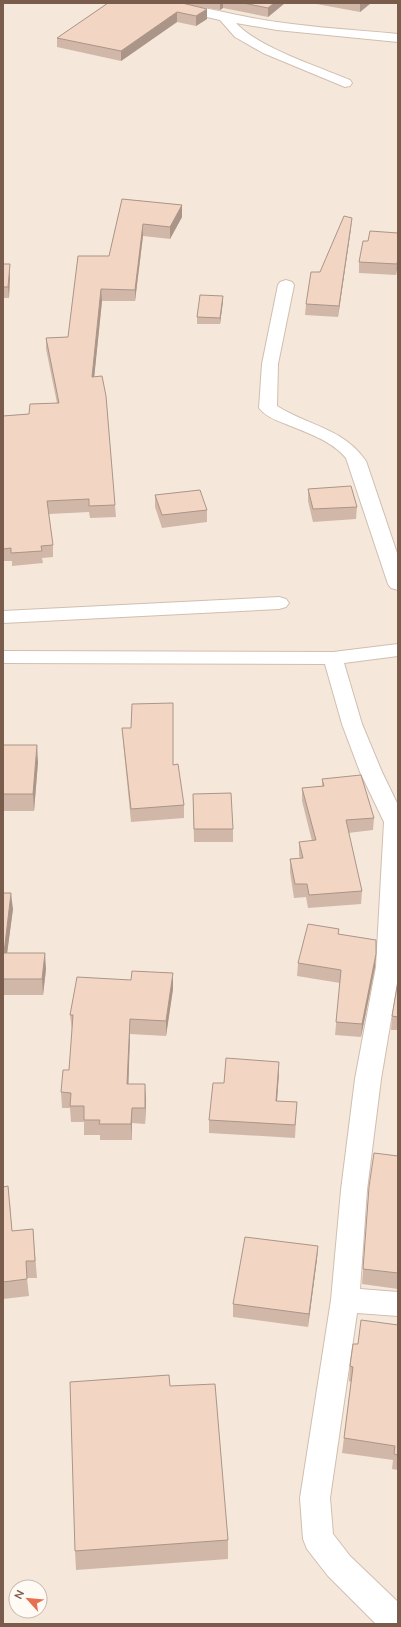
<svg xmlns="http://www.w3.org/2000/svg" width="401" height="1627" font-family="Mulish,sans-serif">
	<rect width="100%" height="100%" fill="#fdf6ec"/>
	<path fill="#f5e8da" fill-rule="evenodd" d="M3 3H398V1624H3ZM16 1587H40V1611H16Z"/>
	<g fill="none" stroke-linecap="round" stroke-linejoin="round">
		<g stroke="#d1beb0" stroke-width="2">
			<g id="minor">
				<path d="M157 3C197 3 237 17 277 22 317 28 358 30 398 34V42L277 30 236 23C257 47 319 67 350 80L352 83 350 86 345 87 263 53 235 37 220 20 159 6Z"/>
				<path d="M286 280 292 282 294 285 278 364 277 406C309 426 343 428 366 461L398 556V590L391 588 388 584 346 458C331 440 307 433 286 424 277 421 265 416 259 408L262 364 278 285 280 282Z"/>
				<path d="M279 597 286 599 289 603 286 607 279 609 3 623V611Z"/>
				<path d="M398 644V656L344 663 362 724 382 772 398 805V978L381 1079 367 1190 360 1289 398 1292V1316L357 1313 330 1498 333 1534 350 1556 398 1602V1624H376L328 1576 307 1549 303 1539 300 1498 331 1300 341 1190 355 1079 376 967 384 822 360 772 342 724 325 664 3 663V651L333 652Z"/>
			</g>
		</g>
		<use href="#minor" fill="#fff" fill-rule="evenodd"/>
	</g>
	<g fill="#d1b7a8">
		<path d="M108 3H285L268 17 223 8 220 10 194 6 207 19 196 26 177 22 121 61 57 47V38Z"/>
		<path d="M311 3H371L360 12Z"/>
		<path d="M122 199 182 205V217L170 239 143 236 135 301H102L94 377 115 505 116 517 90 518 89 512 49 514 53 545V557L42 558 43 563 12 566V561H3V416L29 414 57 403 46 349V338L68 337 109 256Z"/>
		<path d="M351 228 338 317 305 315 306 304 320 272Z"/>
		<path d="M398 233V263L396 275 359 273V262L368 241Z"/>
		<path d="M3 264H10V275L9 298H3Z"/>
		<path d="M223 296 220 324H197V317Z"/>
		<path d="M308 489 357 507 356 519 313 522 308 501Z"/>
		<path d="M155 495 207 510V522L162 528 155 507Z"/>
		<path d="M122 728 173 765 184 805V818L131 822 123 741Z"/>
		<path d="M3 745 38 762 34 811H3Z"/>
		<path d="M322 779 374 818 373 830 348 833 362 891 361 904 308 908 306 897 294 898 290 872V859H300L299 855V842L312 841 302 801V788L322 786Z"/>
		<path d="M193 794 233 829V842H194Z"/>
		<path d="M3 893 13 909 7 953 46 969 43 995H3Z"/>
		<path d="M339 934 375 967 361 1037 335 1035 340 983 297 976 298 963Z"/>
		<path d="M398 981V1030H391L392 1016Z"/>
		<path d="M173 989 166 1036 130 1034 128 1084 146 1099 145 1124 132 1123V1140H100V1135H84V1122H71L70 1108H62L61 1092 69 1070 72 1030 70 1015Z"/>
		<path d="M279 1062 277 1101 297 1102 295 1138 209 1133V1120L224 1083Z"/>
		<path d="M398 1156V1289L362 1284 368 1203Z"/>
		<path d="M3 1187 10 1204 12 1231 33 1229 37 1278H27L29 1296 3 1299Z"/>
		<path d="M318 1246 317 1259 308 1327 233 1317V1304Z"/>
		<path d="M398 1325V1470L392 1469 393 1460 342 1453 351 1382 349 1381 350 1366 358 1344Z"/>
		<path d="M170 1386 228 1540V1559L76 1570 75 1551Z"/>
	</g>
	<g fill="#aa9588">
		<path d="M220 3H223V8L220 10Z"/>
		<path d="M274 3H285L268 17V8Z"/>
		<path d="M360 3H371L360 12Z"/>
		<path d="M207 9V19L196 26V16Z"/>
		<path d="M177 12V22L121 61V51Z"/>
		<path d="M182 205V217L170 239V227Z"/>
		<path d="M352 218 351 228 338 317 339 306Z"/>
		<path d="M143 224V236L135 301V290Z"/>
		<path d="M398 257V263L396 275 397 264Z"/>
		<path d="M10 264V275L9 298 8 287Z"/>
		<path d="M101 289 102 301 93 389 92 377Z"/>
		<path d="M223 296V302L220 324V318Z"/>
		<path d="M37 745 38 762 34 811 33 794Z"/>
		<path d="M11 893 13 909 5 969 4 953Z"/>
		<path d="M45 953 46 969 43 995 42 979Z"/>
		<path d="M376 954 375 967 361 1037 362 1024Z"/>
		<path d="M173 973V989L166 1036V1021Z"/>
		<path d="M130 1019V1034L128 1099 127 1084Z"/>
		<path d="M279 1062V1075L276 1114V1101Z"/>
		<path d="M145 1084 146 1099 145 1124Z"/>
		<path d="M132 1108V1140L131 1124Z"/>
		<path d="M318 1246 317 1259 308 1327 309 1314Z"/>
	</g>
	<g fill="#f3d5c3" stroke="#aa9588">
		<path d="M108 3H182L207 9 196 16 177 12 121 51 57 38Z"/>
		<path d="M243 3H274L268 8Z"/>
		<path d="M122 199 182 205 170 227 143 224 135 290 101 289 92 377 102 376 106 396 115 505 89 506V499L47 501 53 545 41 546 42 551 11 553V548L3 549V416L29 414 30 404 59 403 46 338 68 337 78 256H109Z"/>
		<path d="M344 216 352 218 339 306 306 304 311 272H320Z"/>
		<path d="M370 231 398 233V257L397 264 359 262 363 241H368Z"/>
		<path d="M3 264H10L8 287H3Z"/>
		<path d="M200 295 223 296 220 318 197 317Z"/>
		<path d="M351 486 357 507 313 509 308 489Z"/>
		<path d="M200 490 207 510 162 515 155 495Z"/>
		<path d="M173 703V765L178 764 184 805 131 809 122 728H131L132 704Z"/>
		<path d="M3 745H37L33 794H3Z"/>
		<path d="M361 775 374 818 346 820 362 891 309 895 307 884H295L290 859 303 858 299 842 316 840 302 788 324 786 322 779Z"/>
		<path d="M231 793 233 829H194L193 794Z"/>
		<path d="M3 893H11L4 953H45L42 979H3Z"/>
		<path d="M308 924 339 929 338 934 376 940V954L362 1024 336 1022 341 970 298 963Z"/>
		<path d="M132 971 173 973 166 1021 130 1019 127 1084H145V1108H132L131 1124H99L100 1120H84V1106H70L71 1093 61 1092 63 1070H69L73 1015H70L77 977 131 980Z"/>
		<path d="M398 981V1017L392 1016Z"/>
		<path d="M226 1058 279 1062 276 1101 297 1102 295 1125 209 1120 213 1083H224Z"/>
		<path d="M374 1153 398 1156V1273L363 1269 369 1187Z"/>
		<path d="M8 1186 12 1231 33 1229 35 1261H26L27 1279 3 1282V1187Z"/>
		<path d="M245 1237 318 1246 309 1314 233 1304Z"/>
		<path d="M361 1320 398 1325V1455L394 1454 395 1446 344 1438 353 1367 350 1366 353 1344H358Z"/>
		<path d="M169 1375 170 1386 215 1384 228 1540 75 1551 70 1382Z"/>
	</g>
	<rect width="401" height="1627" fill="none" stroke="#7a5c4d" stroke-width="8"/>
	<g transform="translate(28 1599) rotate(297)"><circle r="19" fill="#fffaf3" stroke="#cabbb1"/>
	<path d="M0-3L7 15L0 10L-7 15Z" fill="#e76f51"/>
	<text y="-6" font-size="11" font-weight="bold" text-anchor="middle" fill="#7a5c4d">N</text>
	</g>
</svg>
